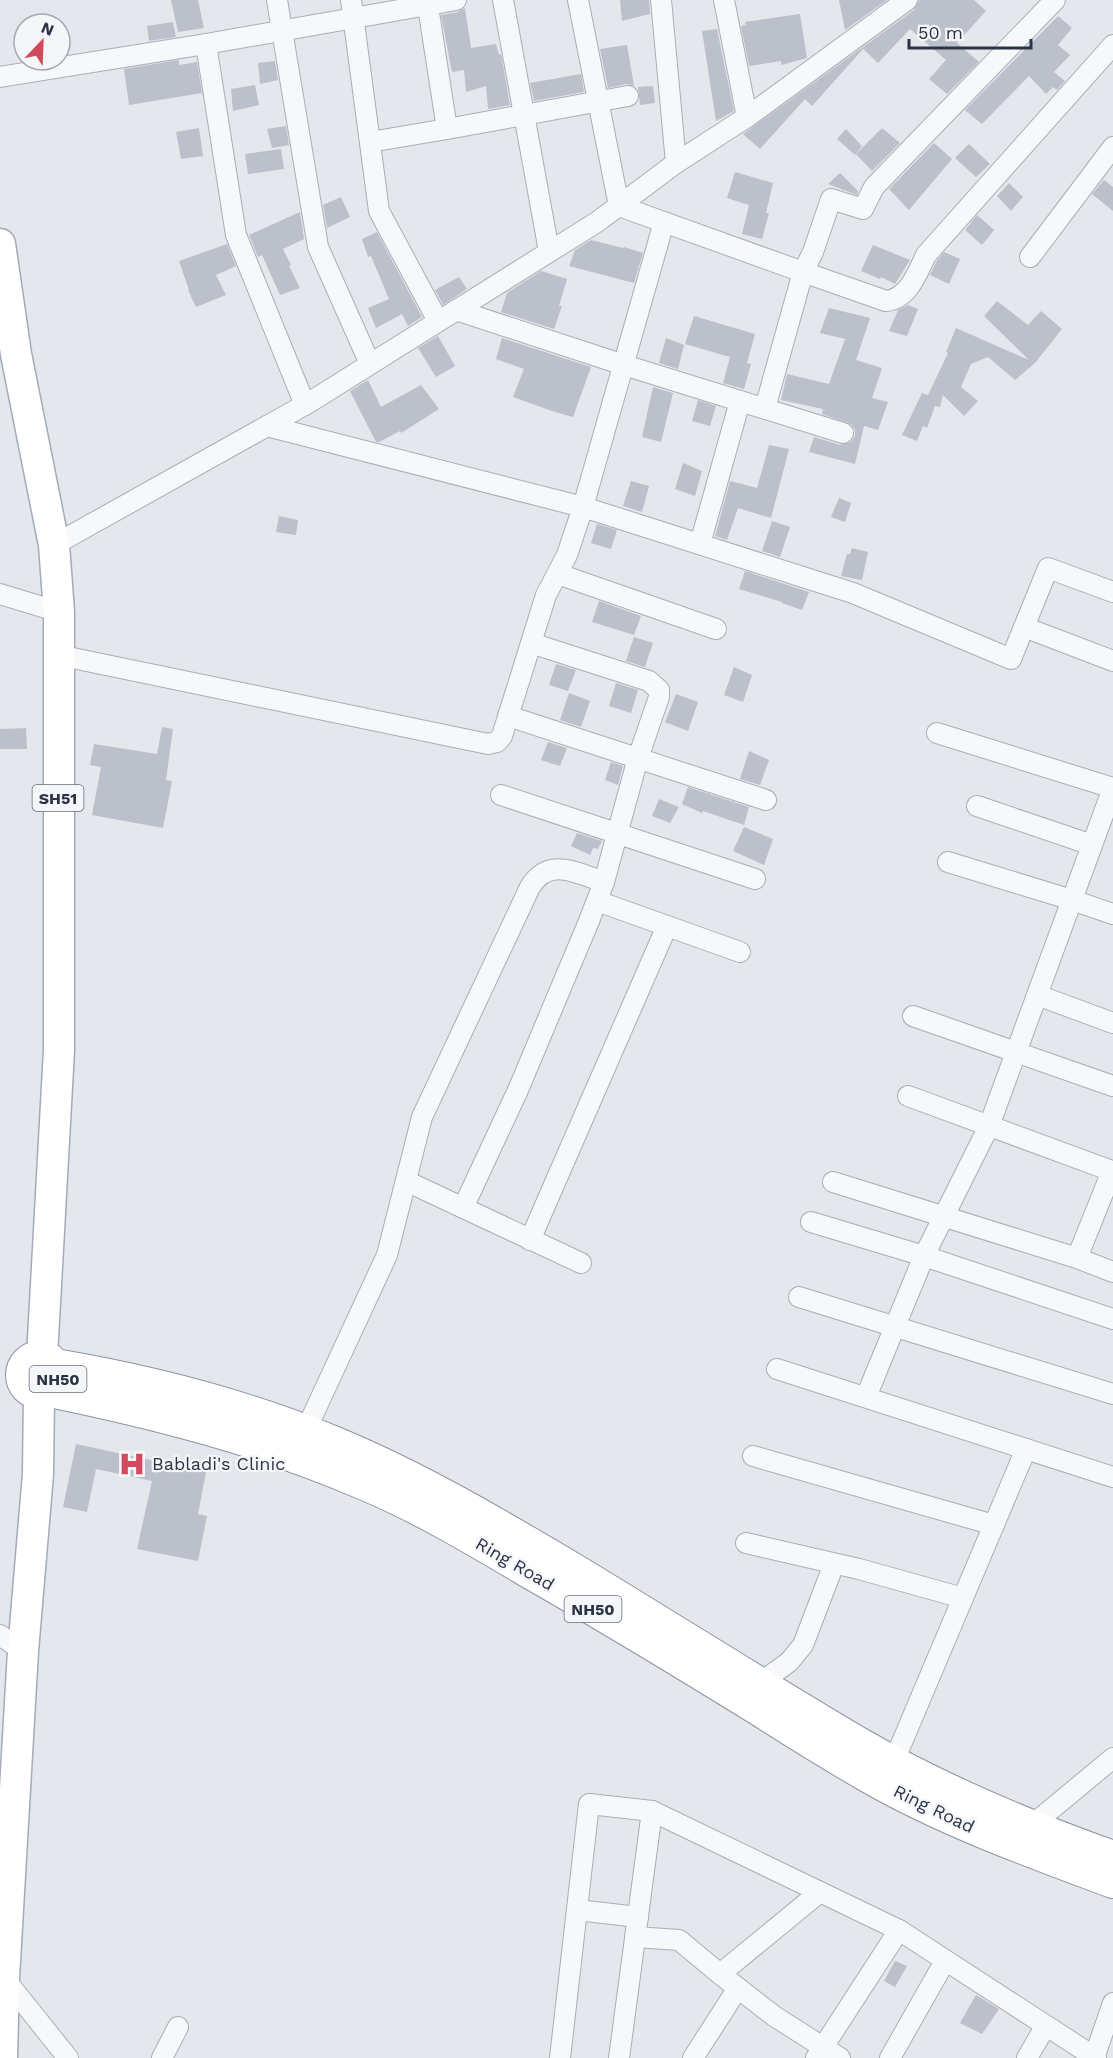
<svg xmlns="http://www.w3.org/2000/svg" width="1113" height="2058" font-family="'Work Sans',sans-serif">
	<rect width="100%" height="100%" fill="#e4e7ec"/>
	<g fill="#bbc0ca">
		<path d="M171 0H198L204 28 178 32Z"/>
		<path d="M620 0H649L650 14 622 21Z"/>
		<path d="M839 0H887L845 30Z"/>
		<path d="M919 0H974L986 11 957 43 979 62 947 94 929 79 946 60 910 29 878 63 863 49 812 106 805 99 760 149 743 134 914 10Z"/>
		<path d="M465 8 471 48 496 44 499 55 501 54 510 105 488 109 486 86 466 92 464 70 452 72 441 15 458 12Z"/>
		<path d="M800 14 807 58 781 65V61L749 66 741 26 746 25 745 22Z"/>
		<path d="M1058 16 1072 28 1058 45 1070 55 1054 72 1065 81 1057 90 1053 87 1046 94 1029 76 982 124 965 110Z"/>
		<path d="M173 22 176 37 149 41 147 26Z"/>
		<path d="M717 29 734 111 716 121 702 31Z"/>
		<path d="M627 45 634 86 626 84 608 88 600 49Z"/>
		<path d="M179 60V65L197 62 202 93 129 105 124 69Z"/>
		<path d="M275 61 278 80 260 84 258 63Z"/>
		<path d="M581 74 584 92 534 101 530 83Z"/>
		<path d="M255 85 259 105 233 111 231 89Z"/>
		<path d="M653 86 655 103 640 105 638 87Z"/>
		<path d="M286 126 289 145 272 148 267 129Z"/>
		<path d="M199 128 203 156 181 159 176 132Z"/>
		<path d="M882 128 900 143 872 171 856 154Z"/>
		<path d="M846 129 862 146 855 155 837 139Z"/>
		<path d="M934 143 952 159 909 210 889 189Z"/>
		<path d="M969 144 990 164 976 177 955 158Z"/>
		<path d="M281 149 284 169 248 174 245 154Z"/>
		<path d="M735 172 773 183 766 213H769L762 239 742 234 749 205 727 198Z"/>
		<path d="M840 173 858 191 857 195 828 184Z"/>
		<path d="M1104 180 1113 187V211L1092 194Z"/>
		<path d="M1009 183 1023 197 1011 211 997 196Z"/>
		<path d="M341 197 350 217 327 228 323 205Z"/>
		<path d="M300 212 304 239 283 249 291 265 289 266 300 288 280 295 262 255 258 257 249 235Z"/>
		<path d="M977 215 994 230 982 245 965 230Z"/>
		<path d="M377 232 422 317 408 326 402 314 376 328 368 308 389 299 371 256 368 257 362 239Z"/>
		<path d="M591 240 623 248 624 247 643 253 634 283 569 266 575 250Z"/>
		<path d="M227 244 236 266 216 275 226 295 196 307 188 290H189L179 261Z"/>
		<path d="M873 245 910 260 895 284 881 277 880 279 861 271Z"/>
		<path d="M944 252 960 259 949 284 930 275 936 262Z"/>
		<path d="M541 271 567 279 559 306H562L554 329 501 312 507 293Z"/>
		<path d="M459 277 467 289 443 305 435 290Z"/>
		<path d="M997 301 1028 325 1041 311 1062 329 1035 363 1015 380 988 357 971 364 961 387 978 401 964 416 943 395 940 407 935 406 927 428 923 426 917 441 902 435 922 393 928 395 948 353 946 352 956 328 1029 360 984 316Z"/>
		<path d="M908 305 918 309 907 336 889 331 898 310Z"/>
		<path d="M829 308 870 318 856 360 882 368 872 398 888 402 878 430 864 426 855 464 809 452 814 437 840 445 851 442 855 436V430L851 424 822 414 823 409 781 400 787 374 829 384 845 339 820 333Z"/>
		<path d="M694 316 755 334 747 363 751 364 744 389 723 383 730 357 685 344Z"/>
		<path d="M438 336 455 366 436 377 418 348Z"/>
		<path d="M502 338 591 367 573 417 552 411 513 397 524 369 496 359Z"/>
		<path d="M666 338 684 345 678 369 659 363Z"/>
		<path d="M368 380 381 407 421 385 439 409 401 433 400 431 379 442H376L350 391Z"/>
		<path d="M653 387 673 393 661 442 642 437Z"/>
		<path d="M698 400 716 406 710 426 692 421Z"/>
		<path d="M769 445 789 449 771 518 738 508 727 540 715 536 730 481 757 488Z"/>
		<path d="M683 463 702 471 695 496 675 489Z"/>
		<path d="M631 481 649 486 642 512 623 506Z"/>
		<path d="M839 498 851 503 845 522 831 517Z"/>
		<path d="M279 516 298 520 296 535 276 532Z"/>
		<path d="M772 521 790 527 780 557 762 551Z"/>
		<path d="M597 524 617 530 611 549 591 543Z"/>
		<path d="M852 548 868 552 862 580 841 576 847 554H850Z"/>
		<path d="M745 571 809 592 802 610 782 603V602L739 589Z"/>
		<path d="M599 601 641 616 634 635 592 622Z"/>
		<path d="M634 637 653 643 645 667 626 661Z"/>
		<path d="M556 664 576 670 568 691 549 685Z"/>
		<path d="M734 667 752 675 743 702 724 695Z"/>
		<path d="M616 683 638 690 631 713 609 706Z"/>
		<path d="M569 693 590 701 581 727 560 720Z"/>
		<path d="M676 694 698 702 688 731 665 722Z"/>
		<path d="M162 727 173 729 166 780 172 781 163 828 92 815 101 767 90 765 94 744 157 754Z"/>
		<path d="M26 728 27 749H0V729Z"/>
		<path d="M548 742 567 748 560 766 541 760Z"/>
		<path d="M749 751 769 760 760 785 740 779Z"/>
		<path d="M611 762 623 766 618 785 605 780Z"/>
		<path d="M688 787 749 807 744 825 703 811 702 813 682 804Z"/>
		<path d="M659 799 679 807 670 823 652 816Z"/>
		<path d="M744 827 773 839 764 865 733 851Z"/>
		<path d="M577 833 602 841 598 849 593 848 590 855 571 846Z"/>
		<path d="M76 1444 206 1472 198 1514 207 1516 198 1561 137 1549 152 1481 96 1469 87 1512 63 1507Z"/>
		<path d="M895 1961 907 1966 895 1987 884 1981Z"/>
		<path d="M976 1995 999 2009 982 2034 960 2023Z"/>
	</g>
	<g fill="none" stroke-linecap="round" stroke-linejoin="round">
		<g stroke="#a9aeb7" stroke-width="22">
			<g id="minor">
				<path d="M277 0 318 247 370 364"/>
				<path d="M351 0 379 211 438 321"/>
				<path d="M503 0 549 251"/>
				<path d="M578 0 619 206 803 272 813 252 831 199 863 209 874 187 1055 0"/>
				<path d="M661 0 676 163"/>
				<path d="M206 44 236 235 305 405"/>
				<path d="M0 77 206 44 456 0"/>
				<path d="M747 117 907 0"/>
				<path d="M447 129 628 96"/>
				<path d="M370 142 447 129 427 0"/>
				<path d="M664 222 583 507 853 593 1011 659 1048 568 1113 592"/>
				<path d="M1030 257 1113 147"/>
				<path d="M456 310 624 365 843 433"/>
				<path d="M765 408 803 272 886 301C908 299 917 274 926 255L1113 45"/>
				<path d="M700 544 740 401"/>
				<path d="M54 545 310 402 597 222 676 163 747 117 724 0"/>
				<path d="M558 574 716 629"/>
				<path d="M0 594 59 612"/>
				<path d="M1024 627 1113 661"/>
				<path d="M58 655 488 744 497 742 502 736 546 595 567 555 583 507 267 426"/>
				<path d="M508 716 766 800"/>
				<path d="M937 733 1113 788"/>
				<path d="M501 795 755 879"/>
				<path d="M977 806 1092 845"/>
				<path d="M948 862 1072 900 1113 914"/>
				<path d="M597 901 740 952"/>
				<path d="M1037 995 1113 1023"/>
				<path d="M913 1016 1113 1086"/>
				<path d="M908 1096 1112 1171 1077 1258"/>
				<path d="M406 1181 581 1263"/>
				<path d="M833 1182 1077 1258 1113 1272"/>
				<path d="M463 1208 518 1090 589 921 604 882 638 758 659 697V690L649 681 531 643"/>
				<path d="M811 1222 924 1256 1113 1319"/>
				<path d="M530 1240 667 926"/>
				<path d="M799 1297 1113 1394"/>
				<path d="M777 1369 1113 1477"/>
				<path d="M866 1397 924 1256 989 1126 1113 788"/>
				<path d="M305 1432 387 1255 422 1117 530 887C549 856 576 873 604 882"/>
				<path d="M753 1456 994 1525"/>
				<path d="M746 1543 859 1569 963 1598"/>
				<path d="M0 1635 23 1651"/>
				<path d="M760 1683 789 1662 803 1645 834 1564"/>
				<path d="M894 1761 1026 1449"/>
				<path d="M1031 1826 1113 1758"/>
				<path d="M820 1892 720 1974 774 2016 840 2058"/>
				<path d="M577 1910 638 1917"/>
				<path d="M635 1937 679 1940 720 1974"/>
				<path d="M4 1978 68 2058"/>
				<path d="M162 2058 178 2027"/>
				<path d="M560 2058 589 1804 652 1811 899 1930 1096 2058"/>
				<path d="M619 2058 652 1811"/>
				<path d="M693 2058 738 1988"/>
				<path d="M816 2058 899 1930"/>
				<path d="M890 2058 945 1961"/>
				<path d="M1027 2058 1045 2027"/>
				<path d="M1094 2058 1113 2003"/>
			</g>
		</g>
		<g stroke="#a3abb8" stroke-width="33">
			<g id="primary">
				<path d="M0 244 16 354 54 545 59 612V1050L42 1357"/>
				<path d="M2 2058 4 1978 23 1651 38 1474 39 1394"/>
			</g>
		</g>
		<g stroke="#8b94a3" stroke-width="34">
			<g id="trunk">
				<circle cx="40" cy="1375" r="18"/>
				<path d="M55 1365C150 1381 244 1405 333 1442 418 1477 499 1525 578 1572 672 1629 765 1688 860 1744 940 1790 1026 1826 1113 1857"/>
				<path d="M50 1391C157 1413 262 1440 362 1483 420 1507 475 1540 529 1572 606 1616 682 1662 758 1709 794 1732 831 1755 869 1777 946 1821 1030 1851 1113 1882"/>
			</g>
		</g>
		<use href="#minor" stroke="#f7f8fa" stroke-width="20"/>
		<use href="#primary" stroke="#fff" stroke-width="30"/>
		<use href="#trunk" stroke="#fff" stroke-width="32"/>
	</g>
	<defs>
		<g id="hospital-bare" transform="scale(2.07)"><path d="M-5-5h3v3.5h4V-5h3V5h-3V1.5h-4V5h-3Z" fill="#d1495b" stroke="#f4f6f9" stroke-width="2.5" paint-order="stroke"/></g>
	</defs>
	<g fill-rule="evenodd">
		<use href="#hospital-bare" x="132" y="1464"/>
	</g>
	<g text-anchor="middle" stroke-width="4.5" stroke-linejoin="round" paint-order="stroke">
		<g fill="#f4f6f9" stroke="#676e7b" stroke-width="1.5">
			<rect x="32.5" y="785" width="51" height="26" rx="4.5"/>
			<rect x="29.5" y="1366" width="57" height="26" rx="4.5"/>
			<rect x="564.5" y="1596" width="57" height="26" rx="4.5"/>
		</g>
		<g font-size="16" font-weight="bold" fill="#2b3445">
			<text x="58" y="804">SH51</text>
			<text x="58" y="1385">NH50</text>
			<text x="593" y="1615">NH50</text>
		</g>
		<g font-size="18" fill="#2b3445" stroke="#f4f6f9" text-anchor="start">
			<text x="152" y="1470">Babladi's Clinic</text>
		</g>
		<g font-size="18" fill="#2b3445" stroke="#f4f6f9">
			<text transform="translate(515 1564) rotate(30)" y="6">Ring Road</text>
			<text transform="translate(934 1809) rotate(26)" y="6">Ring Road</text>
		</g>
	</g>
	<g transform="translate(42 42) rotate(23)"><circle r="28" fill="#f4f6f9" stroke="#a4a8b1" stroke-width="1.5"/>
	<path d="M0-4.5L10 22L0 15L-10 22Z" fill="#d1495b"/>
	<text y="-9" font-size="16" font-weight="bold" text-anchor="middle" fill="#2b3445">N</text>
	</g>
	<path d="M909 39v9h122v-9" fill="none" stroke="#2b3445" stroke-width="3"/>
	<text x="918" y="39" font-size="18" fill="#2b3445" stroke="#f4f6f9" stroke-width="4.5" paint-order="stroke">50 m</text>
</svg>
